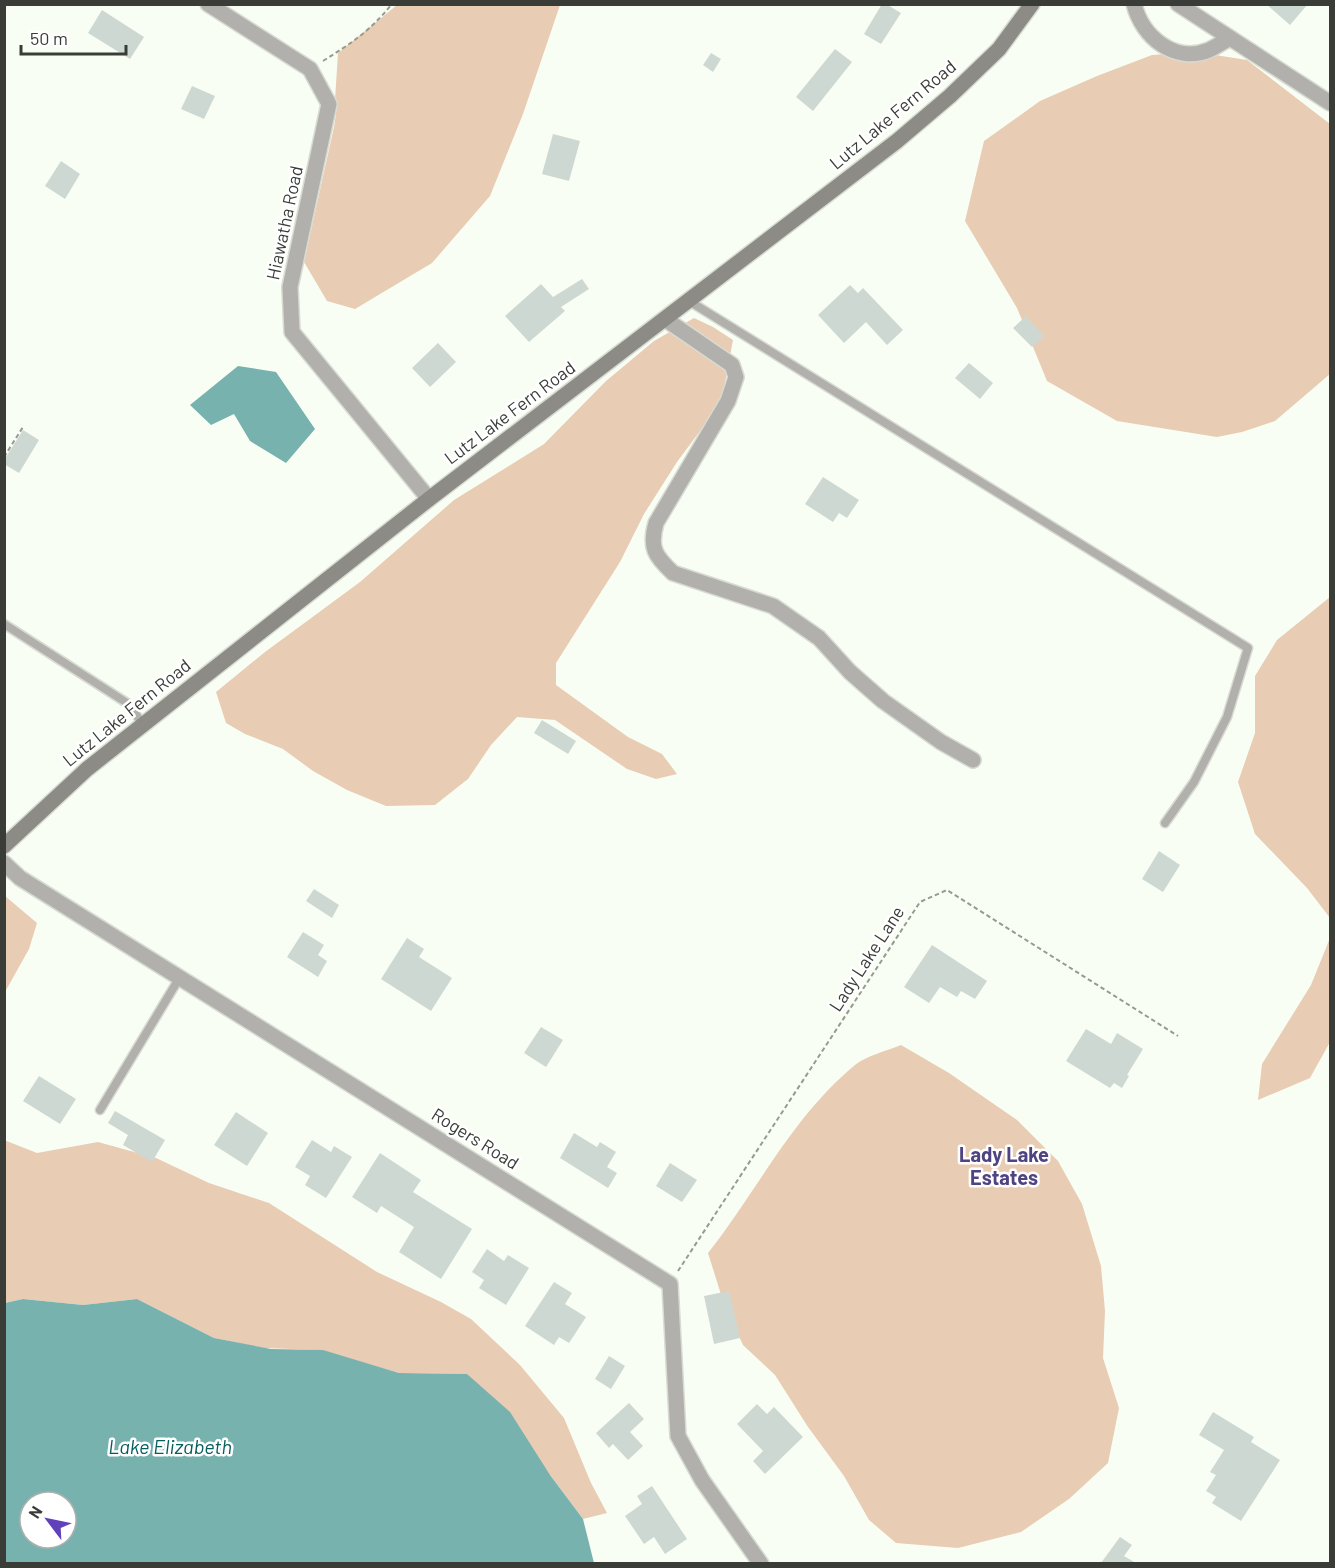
<svg xmlns="http://www.w3.org/2000/svg" width="1335" height="1568" font-family="Barlow,sans-serif">
	<rect width="100%" height="100%" fill="#f9fef4"/>
	<g fill="#e8ccb4">
		<path d="M397 5H560L523 114 490 196 432 263 355 309 327 301 304 262 334 127 337 107 335 100 338 53Z"/>
		<path d="M1196 52 1247 60 1330 124V374L1275 421 1242 432 1217 437 1117 421 1047 381 1017 308 965 221 984 141 1040 101 1097 76 1152 55Z"/>
		<path d="M694 318 713 327 733 340 723 393 703 427 677 462 644 514 620 562 556 663V685L628 737 662 754 677 774 656 779 627 769 555 720 517 717 491 745 468 779 435 805 386 806 347 790 313 771 283 749 245 734 226 723 216 692 265 652 360 582 454 500 544 444 606 381 654 341Z"/>
		<path d="M1330 597V918L1307 888 1255 834 1238 782 1255 733V676L1277 640Z"/>
		<path d="M5 896 37 923 29 949 5 992Z"/>
		<path d="M1330 938V1042L1310 1078 1258 1100 1262 1064 1311 985Z"/>
		<path d="M901 1045 949 1073 1017 1120 1058 1161 1082 1204 1101 1266 1105 1311 1103 1358 1119 1408 1108 1463 1069 1499 1021 1532 958 1548 896 1543 869 1520 844 1476 808 1427 775 1375 743 1345 724 1304 708 1253C757 1191 792 1117 855 1065 866 1056 886 1051 901 1045Z"/>
		<path d="M4 1140 37 1153 98 1142 156 1158 209 1183 269 1203 377 1272 441 1302 471 1319 520 1365 564 1418 591 1483 607 1513 583 1519 550 1475 467 1374 399 1373 318 1350 264 1348 214 1338 137 1299 83 1305 23 1299 5 1303Z"/>
	</g>
	<g fill="#77b2af" fill-rule="evenodd">
		<path d="M238 366 276 372 315 429 286 463 250 441 234 414 211 425 190 405Z"/>
		<path d="M23 1299 83 1305 137 1299 214 1338 271 1349 323 1350 399 1373 467 1374 510 1412 550 1475 583 1519 594 1563H5V1303ZM30 1502H66V1538H30Z"/>
	</g>
	<g fill="#ced8d2">
		<path d="M882 4H886L901 13 881 44 864 34Z"/>
		<path d="M1266 4H1308L1290 25Z"/>
		<path d="M102 10 144 37 130 59 88 33Z"/>
		<path d="M835 49 852 62 813 111 796 97Z"/>
		<path d="M711 53 721 59 713 72 703 65Z"/>
		<path d="M192 86 215 96 204 119 181 109Z"/>
		<path d="M553 134 580 141 569 181 542 174Z"/>
		<path d="M61 161 80 174 65 199 45 186Z"/>
		<path d="M582 279 589 289 561 307 565 311 529 342 505 316 541 284 553 297Z"/>
		<path d="M850 285 858 293 863 288 903 330 887 345 866 322 844 343 818 315Z"/>
		<path d="M1026 316 1044 336 1032 347 1013 328Z"/>
		<path d="M438 343 456 362 430 387 412 368Z"/>
		<path d="M969 363 993 383 980 399 955 378Z"/>
		<path d="M23 430 39 440 19 473 4 464V460Z"/>
		<path d="M823 477 859 500 847 518 839 513 833 522 805 504Z"/>
		<path d="M542 720 576 741 568 754 534 733Z"/>
		<path d="M1159 851 1180 865 1163 892 1142 879Z"/>
		<path d="M314 889 339 905 332 918 306 901Z"/>
		<path d="M303 932 324 945 318 955 327 961 318 977 287 957Z"/>
		<path d="M407 938 424 949 419 957 452 978 431 1011 381 979Z"/>
		<path d="M932 945 987 981 975 999 961 991 957 997 940 987 929 1003 904 987Z"/>
		<path d="M541 1027 563 1040 546 1067 524 1053Z"/>
		<path d="M1086 1029 1111 1044 1117 1033 1143 1049 1127 1075 1129 1076 1122 1088 1114 1083 1110 1088 1066 1061Z"/>
		<path d="M39 1076 76 1099 60 1124 23 1101Z"/>
		<path d="M115 1111 165 1140 152 1162 123 1145 128 1135 108 1123Z"/>
		<path d="M236 1112 268 1133 247 1166 214 1145Z"/>
		<path d="M574 1133 597 1147 600 1142 616 1152 607 1167 617 1173 608 1188 560 1158Z"/>
		<path d="M312 1140 331 1152 334 1146 352 1157 326 1198 305 1185 310 1176 295 1167Z"/>
		<path d="M380 1153 421 1180 413 1192 472 1229 441 1279 399 1252 414 1227 381 1206 377 1213 352 1197Z"/>
		<path d="M670 1163 697 1180 682 1202 656 1186Z"/>
		<path d="M487 1249 504 1261 508 1255 529 1268 506 1305 479 1288 484 1280 472 1272Z"/>
		<path d="M554 1282 572 1293 565 1304 586 1317 569 1343 559 1337 554 1345 525 1326Z"/>
		<path d="M729 1291 740 1338 714 1344 704 1296Z"/>
		<path d="M609 1356 625 1366 611 1389 595 1379Z"/>
		<path d="M629 1403 644 1419 630 1432 643 1446 628 1460 613 1444 609 1448 596 1433Z"/>
		<path d="M757 1404 767 1414 774 1407 803 1437 765 1474 753 1461 763 1451 737 1424Z"/>
		<path d="M1213 1412 1254 1437 1251 1442 1280 1460 1241 1521 1212 1503 1216 1497 1206 1491 1216 1475 1210 1472 1224 1450 1199 1435Z"/>
		<path d="M652 1486 687 1539 665 1554 654 1537 644 1544 625 1516 642 1504 637 1496Z"/>
		<path d="M1120 1537 1132 1545 1124 1556 1136 1563H1101Z"/>
	</g>
	<g fill="none" stroke-linecap="round" stroke-linejoin="round">
		<g stroke="#d7dbd2" stroke-width="11">
			<g id="service">
				<path d="M689 301 1248 648 1227 717 1194 782 1165 823"/>
				<path d="M4 624 127 703 143 724"/>
				<path d="M100 1110 180 977"/>
			</g>
		</g>
		<g stroke="#d7dbd2" stroke-width="18">
			<g id="minor">
				<path d="M208 4 310 69 329 104 290 287 292 332 429 499"/>
				<path d="M1134 4C1142 37 1175 64 1209 50 1216 47 1223 42 1230 38"/>
				<path d="M1178 4 1330 103"/>
				<path d="M665 319 732 365 736 377 728 401 656 523C649 548 655 556 673 573L773 606 819 638 850 672 883 701 941 742 973 760"/>
				<path d="M4 863 20 878 670 1284 678 1436 702 1480 761 1564"/>
			</g>
		</g>
		<g stroke="#d7dbd2" stroke-width="18">
			<path id="secondary" d="M4 846 87 769 429 499 897 141 950 96 999 49 1032 4"/>
		</g>
		<g stroke="#979a93" stroke-width="2" stroke-dasharray="4.5 3" stroke-linecap="butt">
			<path d="M323 61C353 42 369 32 392 4"/>
			<path d="M4 457 23 427"/>
			<path d="M678 1271 920 902 947 890 1178 1036"/>
		</g>
		<use href="#service" stroke="#b1b0ac" stroke-width="8"/>
		<use href="#minor" stroke="#b1b0ac" stroke-width="15"/>
		<use href="#secondary" stroke="#8d8b85" stroke-width="15"/>
	</g>
	<g text-anchor="middle" stroke-width="5" stroke-linejoin="round" paint-order="stroke">
		<g font-size="18" fill="#3a3c38" stroke="#fff">
			<text transform="translate(893 115) rotate(-40)" y="6">Lutz Lake Fern Road</text>
			<text transform="translate(285 223) rotate(-78)" y="6">Hiawatha Road</text>
			<text transform="translate(510 413) rotate(-37)" y="6">Lutz Lake Fern Road</text>
			<text transform="translate(127 713) rotate(-39)" y="6">Lutz Lake Fern Road</text>
			<text transform="translate(867 959) rotate(-57)" y="6">Lady Lake Lane</text>
			<text transform="translate(475 1139) rotate(32)" y="6">Rogers Road</text>
		</g>
		<g font-size="20" font-weight="bold" fill="#4f4481" stroke="#fff">
			<text x="1004" y="1162">Lady Lake<tspan x="1004" dy="23">Estates</tspan></text>
		</g>
		<g font-size="20" font-style="italic" fill="#055e5c" stroke="#fff">
			<text x="170" y="1454">Lake Elizabeth</text>
		</g>
	</g>
	<rect width="1335" height="1568" fill="none" stroke="#3a3c38" stroke-width="12"/>
	<g transform="translate(48 1520) rotate(302)"><circle r="28" fill="#ffffff" stroke="#b0b1af" stroke-width="1.5"/>
	<path d="M0-4.5L10 22L0 15L-10 22Z" fill="#6141ba"/>
	<text y="-9" font-size="16" font-weight="bold" text-anchor="middle" fill="#3a3c38">N</text>
	</g>
	<path d="M21 45v9h105v-9" fill="none" stroke="#3a3c38" stroke-width="3"/>
	<text x="30" y="45" font-size="18" fill="#3a3c38" stroke="#ffffff" stroke-width="4.5" paint-order="stroke">50 m</text>
</svg>
